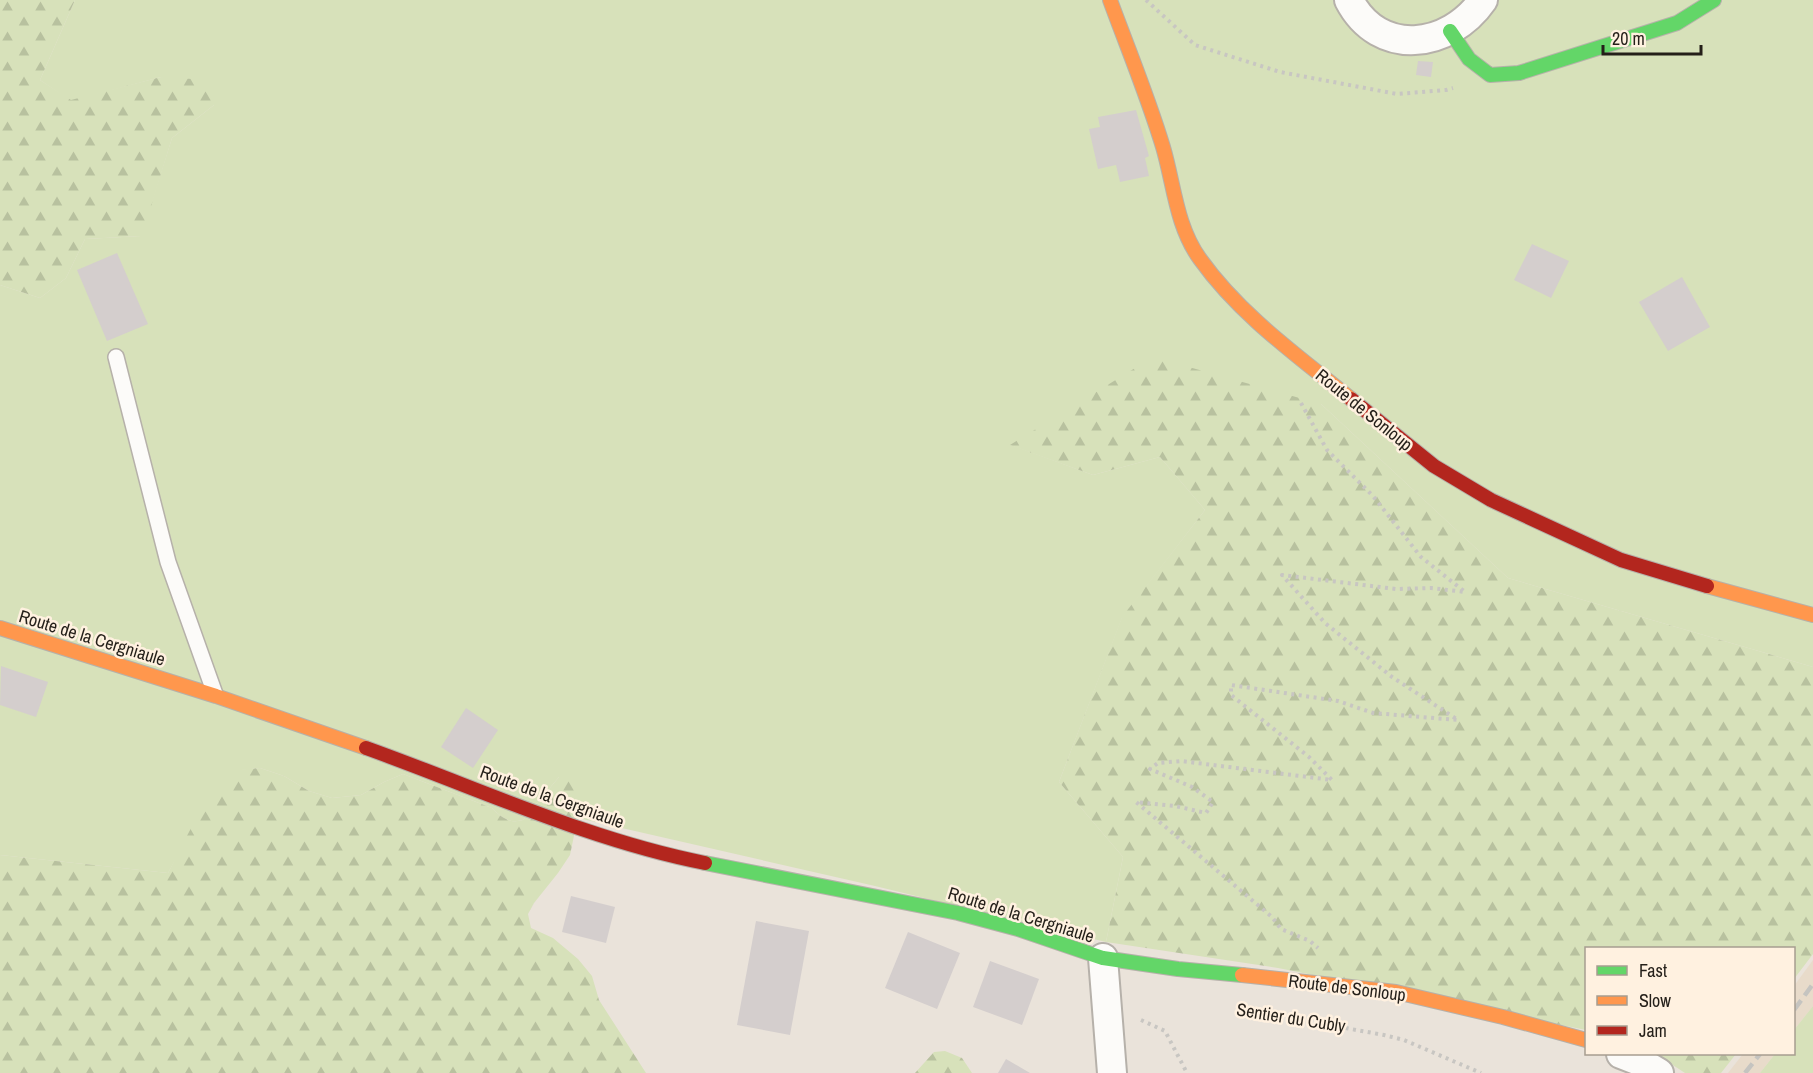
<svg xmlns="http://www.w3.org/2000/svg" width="1813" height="1073" font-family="'Archivo Narrow',sans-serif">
	<defs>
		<pattern id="forest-firs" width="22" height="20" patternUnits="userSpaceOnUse" patternTransform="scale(1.5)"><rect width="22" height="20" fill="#d7e1ba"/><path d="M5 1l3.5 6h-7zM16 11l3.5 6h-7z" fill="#b8c19f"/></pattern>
	</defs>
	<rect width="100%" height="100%" fill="#eae3da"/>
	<g fill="#e8dbca">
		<path d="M1813 960V1006L1794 1030V986Z"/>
		<path d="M1743 1054H1775L1760 1073H1728Z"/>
	</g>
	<g fill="#d7e1ba">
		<path d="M75 0H1813V667L1508 578 1321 404 1011 445 1093 475 1160 457 1205 510 1122 618 1059 782 1123 857 1106 942 875 886 578 818 581 804 559 777 523 820C509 824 501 817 492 808L403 774 384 782 361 795 332 798 309 791 284 776 260 768 242 770 206 805 168 873 0 855V285L40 298 66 278 85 239 141 236 172 138 214 105 161 77 71 101 40 80Z"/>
		<path d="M1813 1006V1073H1760L1775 1054H1794V1030Z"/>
	</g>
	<g fill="url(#forest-firs)">
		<path d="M0 0H75L40 80 71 100 161 77 208 80 214 105 172 138 142 236 85 239 66 278 40 298 0 285Z"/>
		<path d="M1153 357 1321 404 1508 578 1813 667V954L1794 979V948H1586V1030L1278 968 1106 942 1123 857 1059 782 1122 617 1205 510 1160 457 1093 475 1010 445Z"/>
		<path d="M260 768 284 776 309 791 332 798 361 795 384 782 403 774 492 808C501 817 509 824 523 820L559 777 570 773 579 779 583 792 570 855 558 873 534 903 528 914 531 928 553 938 578 959 592 976 599 1000 646 1073H0V855L168 873C185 842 208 784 241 770 246 768 254 769 260 768Z"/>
		<path d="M945 1051 962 1058 972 1073H915L934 1052Z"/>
		<path d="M1656 1054H1736L1721 1073H1685Z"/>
	</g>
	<g fill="#d4cecd">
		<path d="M1418 61 1433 62 1431 77 1416 75Z"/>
		<path d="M1136 110 1149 156 1145 158 1149 176 1120 182 1116 165 1098 169 1089 129 1100 127 1098 117Z"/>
		<path d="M1532 244 1569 261 1551 298 1514 280Z"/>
		<path d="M117 253 148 324 107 341 77 270Z"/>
		<path d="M1682 277 1710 327 1668 351 1639 302Z"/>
		<path d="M1 666 48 682 36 717 0 705Z"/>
		<path d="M466 708 498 730 473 768 441 747Z"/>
		<path d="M571 896 615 907 606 943 562 932Z"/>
		<path d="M756 921 809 931 790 1035 737 1025Z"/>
		<path d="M908 932 960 953 937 1009 885 988Z"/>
		<path d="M990 961 1039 979 1022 1025 973 1007Z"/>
		<path d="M1006 1059 1030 1073H998Z"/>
	</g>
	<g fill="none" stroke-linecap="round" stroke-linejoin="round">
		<g stroke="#b6b1aa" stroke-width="18">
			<path id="lane" d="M116 357 168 562 215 694"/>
		</g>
		<g stroke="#b6b1aa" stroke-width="32">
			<g id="street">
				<path d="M1349 0C1379 58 1449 49 1483 0"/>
				<path d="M1103 958 1112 1073"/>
				<path d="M1621 1054 1639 1061 1659 1073"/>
			</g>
		</g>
		<g stroke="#b6b1aa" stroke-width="16">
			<g id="fast">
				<path d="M1450 31 1469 59 1490 75 1519 73 1677 23 1714 0"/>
				<path d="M705 863 958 913 1018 929 1103 958 1178 969 1242 975"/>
			</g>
		</g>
		<g stroke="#b6b1aa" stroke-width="16">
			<g id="slow">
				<path d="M1110 0C1128 49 1148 97 1163 147 1174 184 1176 226 1200 259 1240 315 1298 356 1351 399"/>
				<path d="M1707 586 1813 615"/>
				<path d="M0 628 216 696 366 748"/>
				<path d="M1242 975 1396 992 1503 1017 1586 1040"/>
			</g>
		</g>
		<g stroke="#b6b1aa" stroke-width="16">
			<g id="jam">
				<path d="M1351 399 1434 466 1491 500 1621 560 1707 586"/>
				<path d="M366 748C478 788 588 840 705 863"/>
			</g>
		</g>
		<g stroke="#c8c6c2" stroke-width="4" stroke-dasharray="3 4.5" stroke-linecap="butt">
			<path d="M1146 0 1195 45 1280 72 1397 94 1446 90 1453 88"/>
			<path d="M1301 403 1327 450 1373 496 1421 557 1465 592 1431 588 1396 589 1282 575 1325 623 1392 677 1458 720 1373 713 1338 701 1231 685V695L1309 757 1332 780 1181 761 1158 763 1150 769 1192 787 1213 802 1206 813 1175 806 1136 802 1272 917 1281 929 1310 941 1318 948"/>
			<path d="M1257 1012 1384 1035 1404 1040 1481 1073"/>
			<path d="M1141 1020 1165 1031 1187 1073"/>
		</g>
		<use href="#lane" stroke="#fcfbf9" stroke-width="15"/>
		<use href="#street" stroke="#fcfbf9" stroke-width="28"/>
		<use href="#fast" stroke="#63d668" stroke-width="14"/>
		<use href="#slow" stroke="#ff974d" stroke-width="14"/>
		<use href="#jam" stroke="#b3261e" stroke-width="14"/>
		<g stroke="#c5c4c0" stroke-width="4.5" stroke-dasharray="12 6" stroke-linecap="butt">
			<path d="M1794 1010 1813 984"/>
			<path d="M1745 1073 1760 1054"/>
		</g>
	</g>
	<g text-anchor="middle" stroke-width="5" stroke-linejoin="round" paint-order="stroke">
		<g font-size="18" fill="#241f19" stroke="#fff1e0">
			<text transform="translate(1364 410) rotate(39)" y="6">Route de Sonloup</text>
			<text transform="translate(92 638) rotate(17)" y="6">Route de la Cergniaule</text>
			<text transform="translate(552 797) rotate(20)" y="6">Route de la Cergniaule</text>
			<text transform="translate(1021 915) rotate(17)" y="6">Route de la Cergniaule</text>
			<text transform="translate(1347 988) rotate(7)" y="6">Route de Sonloup</text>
			<text transform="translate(1291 1018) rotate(9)" y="6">Sentier du Cubly</text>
		</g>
	</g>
	<rect x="1585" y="947" width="210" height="108" fill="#fff1e0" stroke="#a79d90" stroke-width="1.5"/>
	<rect x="1597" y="966" width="30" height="9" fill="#63d668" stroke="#a79d90" stroke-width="1.5"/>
	<text x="1639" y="977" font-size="18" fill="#241f19">Fast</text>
	<rect x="1597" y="996" width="30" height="9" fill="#ff974d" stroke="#a79d90" stroke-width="1.5"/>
	<text x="1639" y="1007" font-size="18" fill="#241f19">Slow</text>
	<rect x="1597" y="1026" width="30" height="9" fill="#b3261e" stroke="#a79d90" stroke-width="1.5"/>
	<text x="1639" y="1037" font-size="18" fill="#241f19">Jam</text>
	<path d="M1603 45v9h98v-9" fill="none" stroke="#241f19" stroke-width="3"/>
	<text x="1612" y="45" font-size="18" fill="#241f19" stroke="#fff1e0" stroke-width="4.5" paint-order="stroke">20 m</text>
</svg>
